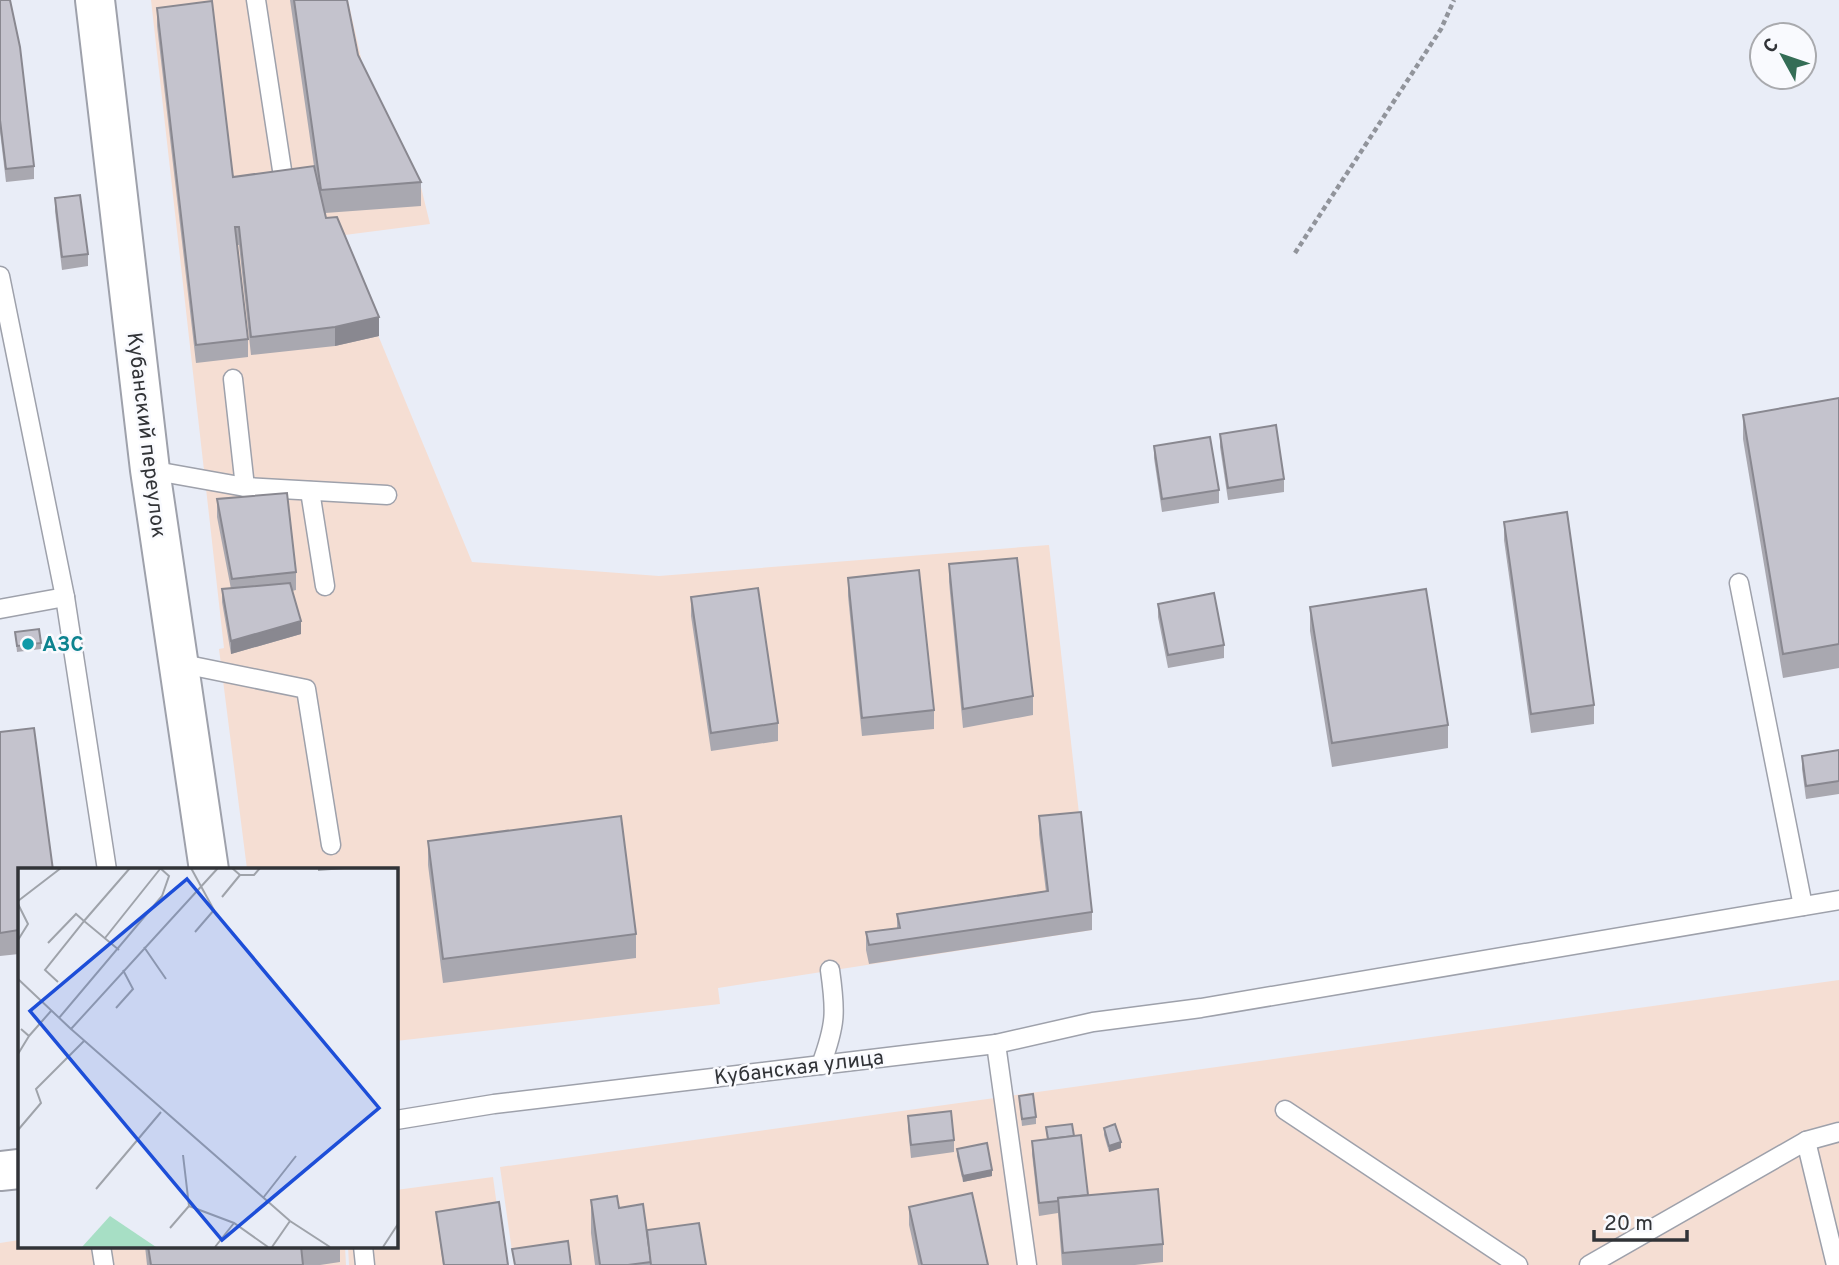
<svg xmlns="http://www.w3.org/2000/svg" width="1839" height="1265" font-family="Overpass,sans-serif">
	<rect width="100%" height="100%" fill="#e9edf7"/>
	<g fill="#f5ded3">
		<path d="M151 0H348L365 76 420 183 430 224 337 236 472 562 659 576 1049 545 1092 930 718 988 720 1004 396 1041V870L247 869 219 649 224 648Z"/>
		<path d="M1839 980V1265H514L500 1167Z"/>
		<path d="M493 1177 505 1265H349L348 1246H396V1190Z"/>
		<path d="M19 1240V1246H345L346 1265H0V1243Z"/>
	</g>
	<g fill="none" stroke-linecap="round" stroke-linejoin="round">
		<g stroke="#9ea1ab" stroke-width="21">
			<g id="service">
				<path d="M256 0 282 170"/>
				<path d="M0 276 65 597 107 870"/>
				<path d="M233 379 245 487"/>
				<path d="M150 470 245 487 387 495"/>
				<path d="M310 491 325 586"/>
				<path d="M1739 583 1803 906"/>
				<path d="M0 609 65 597"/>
				<path d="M178 663 306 689 331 845"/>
				<path d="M996 1044 1027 1265"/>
				<path d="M821 1065C836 1024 836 1012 830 970"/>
				<path d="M1285 1110 1518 1265"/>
				<path d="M396 1120 494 1104 996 1044 1093 1022 1201 1008 1839 900"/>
				<path d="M1806 1141 1836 1265"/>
				<path d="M101 1246 104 1265"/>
				<path d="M363 1246 365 1265"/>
				<path d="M1589 1265 1806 1141 1839 1132"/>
			</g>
		</g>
		<g stroke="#9ea1ab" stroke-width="42">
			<g id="secondary">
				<path d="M95 0 150 470 209 870"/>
				<path d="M0 1171 19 1169"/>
			</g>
		</g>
		<path stroke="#91949b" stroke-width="4.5" stroke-dasharray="5 3.5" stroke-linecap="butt" d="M1295 253 1441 29 1454 0"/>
		<use href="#service" stroke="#fff" stroke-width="18"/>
		<use href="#secondary" stroke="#fff" stroke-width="38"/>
	</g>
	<g fill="#a9a8b0">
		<path d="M0 0 34 166V179L6 182 0 132Z"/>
		<path d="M290 0H347L358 55 421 182V206L325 213 326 218 379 336 335 346 251 355 239 245H237L248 339V357L196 363 157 26V8L233 177 314 166Z"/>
		<path d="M55 198 88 254V266L62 270 55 211Z"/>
		<path d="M1839 398V668L1783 678 1743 439V415Z"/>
		<path d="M1220 434 1284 479V492L1228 500 1220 447Z"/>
		<path d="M1154 446 1219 490V503L1162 512 1154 458Z"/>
		<path d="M217 499 296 572V590L292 591 301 634 231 654 222 602V589H231L217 517Z"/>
		<path d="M1504 522 1594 705V724L1531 733 1504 540Z"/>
		<path d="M949 564 1033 696V715L963 728 949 582Z"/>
		<path d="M848 578 934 710V729L862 736 848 596Z"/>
		<path d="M691 597 778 723V741L711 751 691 616Z"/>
		<path d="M1158 604 1224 645V658L1168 668 1158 617Z"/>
		<path d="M1310 607 1448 725V748L1332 767 1310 631Z"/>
		<path d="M15 632 41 643V649L17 652Z"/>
		<path d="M0 732 19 870V954L0 956Z"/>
		<path d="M1839 750V794L1806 799 1802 769V756Z"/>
		<path d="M1039 816 1092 912V930L869 964 866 950V932L897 928V914L1046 892 1039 834Z"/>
		<path d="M428 841 636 934V958L443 983 428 865Z"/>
		<path d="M1019 1096 1036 1117V1124L1022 1126Z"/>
		<path d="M908 1116 954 1140V1152L911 1158 908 1128Z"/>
		<path d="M1046 1127 1074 1136 1088 1195 1163 1244V1262L1135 1265H1062L1058 1213 1039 1216 1032 1154V1141L1047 1139Z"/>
		<path d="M1104 1128 1121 1148 1109 1152 1104 1135Z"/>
		<path d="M957 1149 992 1176 963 1182 957 1156Z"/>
		<path d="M591 1200 619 1208 647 1230 706 1265H595L591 1233Z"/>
		<path d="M909 1207 988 1265H918L909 1225Z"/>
		<path d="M436 1212 508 1265H443Z"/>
		<path d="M145 1246H340V1262L320 1265H147Z"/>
	</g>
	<g fill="#898890">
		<path d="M379 317V336L335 346V327Z"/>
		<path d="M301 621V634L231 654V641Z"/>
		<path d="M1121 1142V1148L1109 1152V1146Z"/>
		<path d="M992 1170V1176L963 1182V1176Z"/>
	</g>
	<g fill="#c4c3cd" stroke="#898890" stroke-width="2">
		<path d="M0 0H10L20 47 34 166 6 169 0 120Z"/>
		<path d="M294 0H347L358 55 421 182 321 190Z"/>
		<path d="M212 1 233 177 314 166 326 218 337 217 379 317 335 327 251 337 239 227H235L248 339 196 345 157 8Z"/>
		<path d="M80 195 88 254 62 257 55 198Z"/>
		<path d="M1839 398V644L1783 654 1743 415Z"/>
		<path d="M1276 425 1284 479 1228 488 1220 434Z"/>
		<path d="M1210 437 1219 490 1162 499 1154 446Z"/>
		<path d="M287 493 296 572 232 579 217 499Z"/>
		<path d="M1567 512 1594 705 1531 714 1504 522Z"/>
		<path d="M1017 558 1033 696 963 709 949 564Z"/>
		<path d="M919 570 934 710 862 718 848 578Z"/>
		<path d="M290 583 301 621 231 641 222 589Z"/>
		<path d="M758 588 778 723 711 733 691 597Z"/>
		<path d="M1426 589 1448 725 1332 743 1310 607Z"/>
		<path d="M1214 593 1224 645 1168 655 1158 604Z"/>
		<path d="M39 629 41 643 17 646 15 632Z"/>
		<path d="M34 728 53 870H19V930L0 933V732Z"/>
		<path d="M1839 750V781L1806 786 1802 756Z"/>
		<path d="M1081 812 1092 912 869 945 866 932 900 928 897 914 1048 891 1039 816Z"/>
		<path d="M621 816 636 934 443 959 428 841Z"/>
		<path d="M1033 1094 1036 1117 1022 1119 1019 1096Z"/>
		<path d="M951 1111 954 1140 911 1145 908 1116Z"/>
		<path d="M1072 1124 1074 1136 1048 1139 1046 1127Z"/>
		<path d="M1115 1124 1121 1142 1109 1146 1104 1128Z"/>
		<path d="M1081 1135 1088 1195 1058 1198V1201L1039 1203 1032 1141Z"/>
		<path d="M987 1143 992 1170 963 1176 957 1149Z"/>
		<path d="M1158 1189 1163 1244 1063 1253 1058 1198Z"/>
		<path d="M972 1193 988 1265H922L909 1207Z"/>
		<path d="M617 1196 619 1208 643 1204 651 1262 628 1265H600L591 1200Z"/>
		<path d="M499 1202 508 1265H444L436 1212Z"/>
		<path d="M699 1223 706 1265H651L647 1230Z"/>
		<path d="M568 1241 571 1265H515L512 1249Z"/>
		<path d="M148 1246H301L303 1265H151Z"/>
	</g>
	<circle fill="#0f9aa8" stroke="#f9fafe" stroke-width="2.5" cx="28" cy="644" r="7"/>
	<g text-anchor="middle" stroke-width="5" stroke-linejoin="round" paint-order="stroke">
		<g font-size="21" fill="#313337" stroke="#f9fafe">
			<text transform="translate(147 435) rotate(83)" y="7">Кубанский переулок</text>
			<text transform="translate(799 1067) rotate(-7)" y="7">Кубанская улица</text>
		</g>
		<g font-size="21" font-weight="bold" fill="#0d838f" stroke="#f9fafe" text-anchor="start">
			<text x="42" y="651">АЗС</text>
		</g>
	</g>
	<g transform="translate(18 868)">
		<rect width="380" height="380" fill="#e9edf7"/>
		<path d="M92 348 138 379H64Z" fill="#a7dfc5"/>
		<path fill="none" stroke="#9fa3aa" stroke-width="2" d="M173 0 196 42 177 64M214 0 222 7H236L242 0M300 2 326 0M204 29 222 7M0 33 43 0M0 36 10 56 0 72M87 70 142 1M30 75 58 46 66 53 27 102 40 114M126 79 148 111M101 82 66 53 112 0M0 111 53 161 200 0M98 140 115 121 105 102M41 150 144 28 151 8 142 0M3 161 11 168 33 143M53 161 272 353 312 379M0 186 11 168M0 262 23 235 18 221 66 173M165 287 171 338M78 321 143 244M245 330 278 288M152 360 171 338 216 355 250 379M197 379 216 355M254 379 272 353M365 379 380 356"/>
		<path fill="#1d4ed8" fill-opacity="0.15" stroke="#1d4ed8" stroke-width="3.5" d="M169 11 361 240 204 372 12 143Z"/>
		<rect width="380" height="380" fill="none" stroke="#313337" stroke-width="3.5"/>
	</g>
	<g transform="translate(1783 56) rotate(310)"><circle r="33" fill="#f9fafe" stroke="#a9aaae" stroke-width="2"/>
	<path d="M0-5L12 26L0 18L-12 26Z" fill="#346d56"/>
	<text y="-10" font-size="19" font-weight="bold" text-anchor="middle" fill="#313337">С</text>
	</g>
	<path d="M1594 1230v10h93v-10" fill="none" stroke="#313337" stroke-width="3.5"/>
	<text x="1604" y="1230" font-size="21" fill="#313337" stroke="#f9fafe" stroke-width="5" paint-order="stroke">20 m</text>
</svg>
